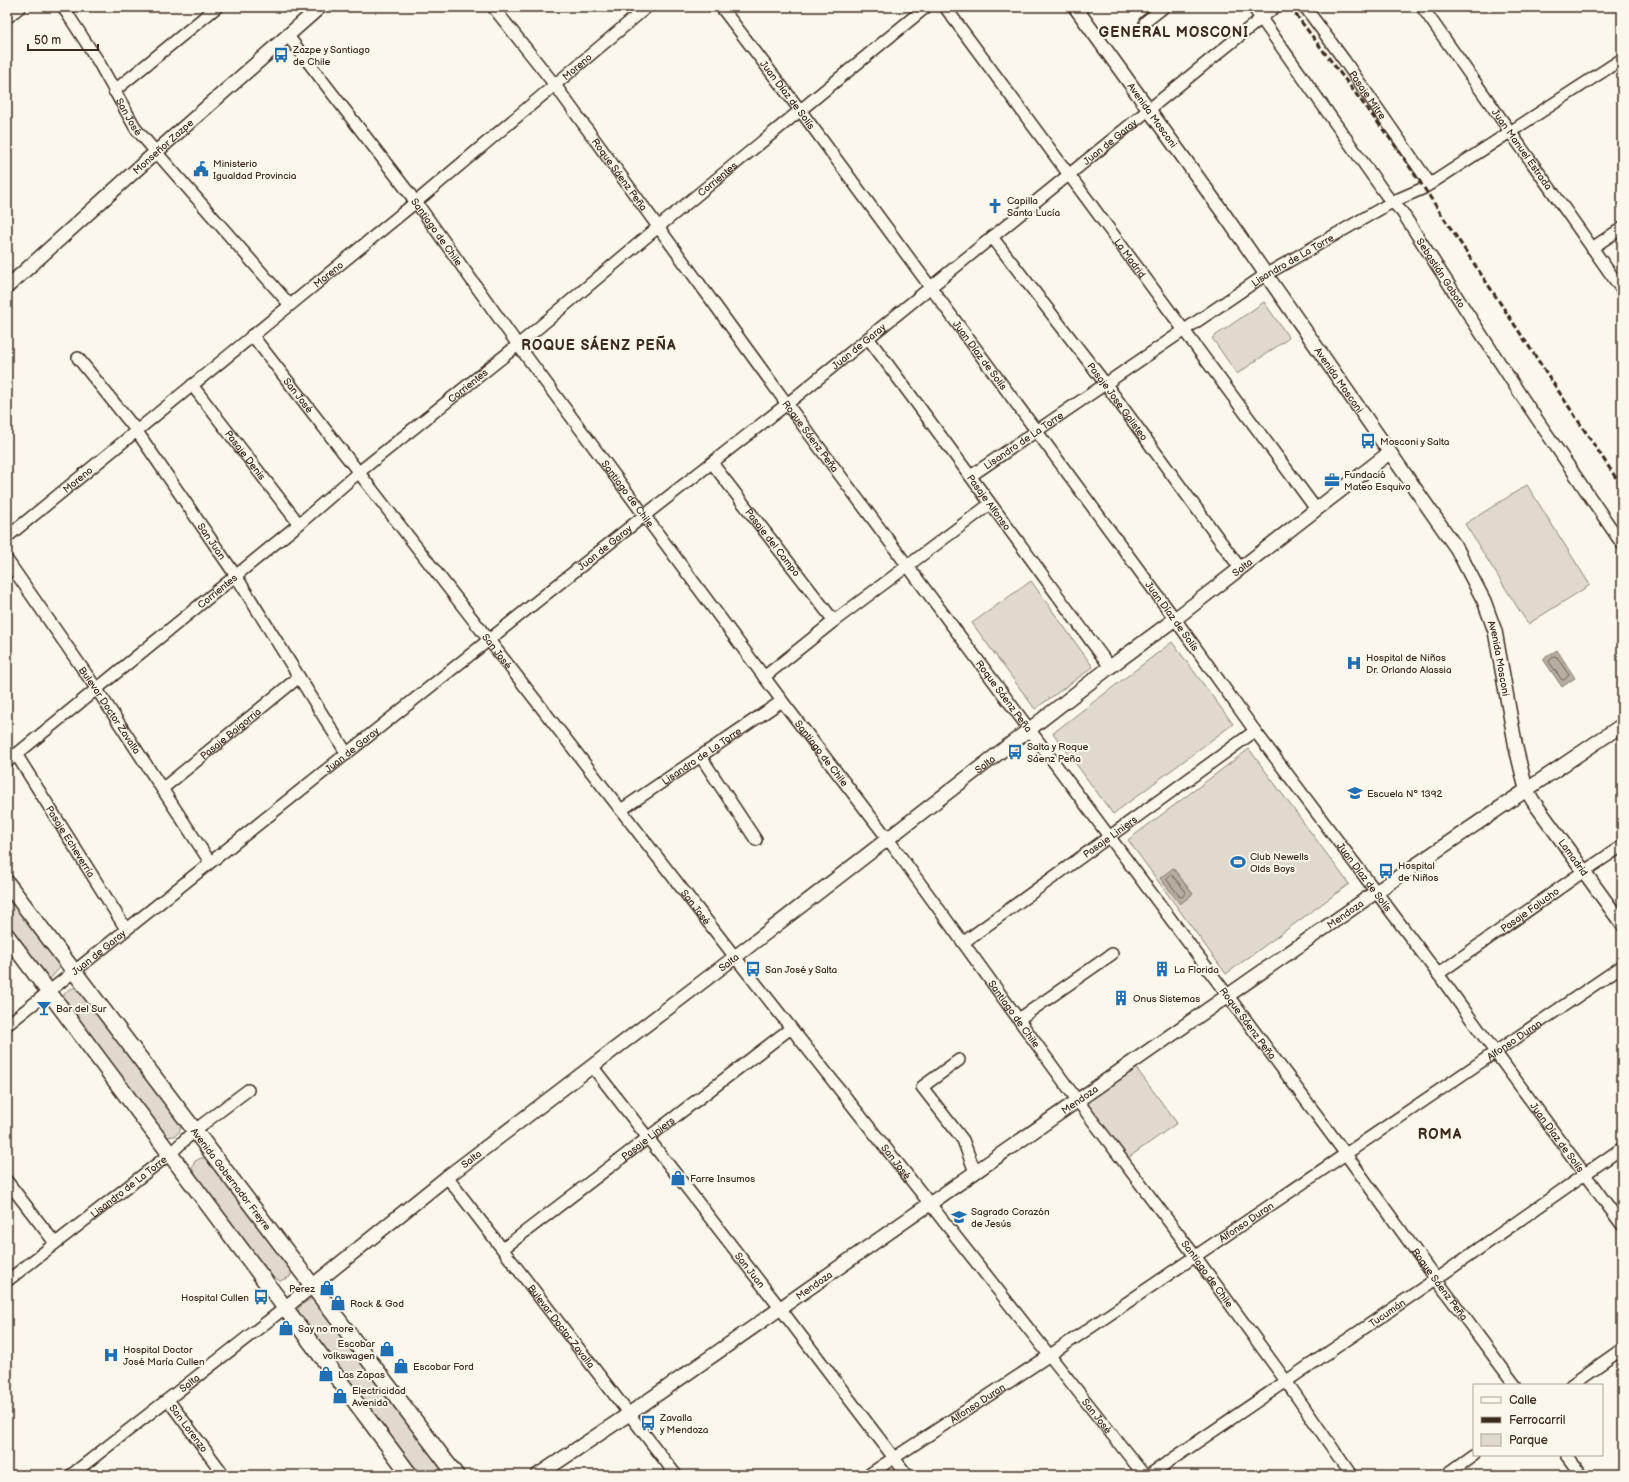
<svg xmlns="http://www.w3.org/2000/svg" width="1629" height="1482" font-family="'Balsamiq Sans',sans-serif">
	<rect width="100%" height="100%" fill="#fbf7ec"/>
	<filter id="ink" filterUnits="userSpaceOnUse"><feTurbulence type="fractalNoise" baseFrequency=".025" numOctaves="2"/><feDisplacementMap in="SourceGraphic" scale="8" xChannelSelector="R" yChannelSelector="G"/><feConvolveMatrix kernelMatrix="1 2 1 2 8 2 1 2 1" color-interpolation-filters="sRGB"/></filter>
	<g filter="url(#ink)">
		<g fill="#dfd9ce" stroke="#8d8276">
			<path d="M1264 302 1289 338 1237 374 1212 338Z"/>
			<path d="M1527 485 1590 585 1528 624 1465 524Z"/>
			<path d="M1031 581 1093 667 1035 709 972 623Z"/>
			<path d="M1172 642 1233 724 1113 814 1053 733Z"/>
			<path d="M1249 749 1349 884 1226 974 1128 840Z"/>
			<path d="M7 893 63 964 50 979 7 923Z"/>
			<path d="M78 987 180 1123V1131L175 1136 165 1137 62 1001C65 990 68 989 78 987Z"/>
			<path d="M1136 1068 1177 1123 1128 1158 1086 1102Z"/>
			<path d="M201 1158H206L210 1161 293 1268 290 1277 280 1281 272 1276 191 1170 195 1161Z"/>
			<path d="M312 1298 317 1302 448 1475H417L300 1316 298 1310 301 1305Z"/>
		</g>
		<g fill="#b6aea2" stroke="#85796d">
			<path d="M1557 650 1575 678 1562 687 1543 659Z"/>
			<path d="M1173 868 1193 894 1180 904 1160 878Z"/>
		</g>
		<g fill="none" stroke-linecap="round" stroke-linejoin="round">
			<g stroke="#6c5f53" stroke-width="1">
				<path d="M1554 656 1557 657 1569 675 1564 680H1562L1549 662Z"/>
				<path d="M1171 874 1186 892 1182 897H1180L1167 880Z"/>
			</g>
			<g stroke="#3b2a1e" stroke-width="14">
				<g id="minor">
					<path id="s1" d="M63 7 98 61 136 129 290 305"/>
					<path id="s2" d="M493 7 555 85 787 404 1345 1153 1436 1279 1515 1385"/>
					<path id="s3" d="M721 7 800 110 1175 619 1255 731 1438 974 1622 1225"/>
					<path id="s4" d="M945 7 1316 509"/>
					<path id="s5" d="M1253 7 1386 195 1402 212 1524 400 1622 544"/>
					<path id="s6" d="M1305 7 1344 60 1430 184"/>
					<path id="s7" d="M1422 7 1622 290"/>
					<path d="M7 18 20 7"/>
					<path d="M1145 22 1164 7"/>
					<path id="s8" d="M288 36 416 202 518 345 782 701 888 839 1077 1100 1195 1256 1286 1381 1351 1475"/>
					<path d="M114 91 217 7"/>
					<path id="s9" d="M992 237 1105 383 1240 568"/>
					<path d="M1592 248 1622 228"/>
					<path id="s10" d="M252 335 735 957 1144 1475"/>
					<path id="s11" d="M868 338C950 447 1029 557 1110 667"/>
					<path id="s12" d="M78 358 136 430 236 576 347 754"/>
					<path id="s13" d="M192 385 299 524"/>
					<path id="s14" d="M712 463 834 621"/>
					<path id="s15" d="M972 475 1265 275 1394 201 1424 188 1622 59"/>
					<path id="s16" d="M7 537 416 202 647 7"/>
					<path id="s17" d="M7 560 96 688 210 862"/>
					<path d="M764 677 834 621 990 504"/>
					<path id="s18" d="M16 754 126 929"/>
					<path d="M701 757 756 840"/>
					<path id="s19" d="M7 762 299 524 359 472 518 345 657 228 926 7"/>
					<path id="s20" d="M162 789 299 677"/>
					<path id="s21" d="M621 810 782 701"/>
					<path id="s22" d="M964 942 1255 731"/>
					<path id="s23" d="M1438 974 1574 878 1622 846"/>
					<path d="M1019 1019 1112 954"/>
					<path id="s24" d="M7 1025 645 515 787 404 1275 7"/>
					<path d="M959 1060 922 1087 963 1140 975 1172"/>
					<path id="s25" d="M592 1066 780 1308 907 1475"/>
					<path id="s26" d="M447 1177 676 1475"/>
					<path d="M7 1181 55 1243"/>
					<path id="s27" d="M504 1248 791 1028"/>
					<path id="s28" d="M7 1281 171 1153 195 1130 248 1090"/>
					<path d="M1571 1385 1622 1349"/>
					<path id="s29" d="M168 1400 224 1475"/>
					<path d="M1567 1455 1582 1475"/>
					<path id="s30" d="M71 1475 286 1307"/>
					<path id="s31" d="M868 1475 1050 1355 1622 966"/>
					<path id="s32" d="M1149 1475 1436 1279 1622 1148"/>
					<path d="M1446 1475 1474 1455"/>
				</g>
			</g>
			<g stroke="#3b2a1e" stroke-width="16">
				<g id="tertiary">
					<path id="s33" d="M1075 7 1224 214 1457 549 1484 601 1495 631 1516 748 1526 789 1533 801 1622 924"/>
					<path id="s34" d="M7 287 156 152 320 7"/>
					<path id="s35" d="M286 1307 447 1177 735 957 1110 667 1175 619 1389 453"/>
					<path id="s36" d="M538 1475 629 1414 1376 892 1622 725"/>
				</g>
			</g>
			<g stroke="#3b2a1e" stroke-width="18">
				<g id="secondary">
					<path id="s37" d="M7 883 456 1475"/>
					<path d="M7 936 410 1475"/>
				</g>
			</g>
			<use href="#minor" stroke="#fbf7ec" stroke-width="11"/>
			<use href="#tertiary" stroke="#fbf7ec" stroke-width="13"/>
			<use href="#secondary" stroke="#fbf7ec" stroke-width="15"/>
			<path stroke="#3b2a1e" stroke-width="3" stroke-dasharray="6 3" stroke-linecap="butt" d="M1290 7 1394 144 1424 188 1622 487"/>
		</g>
	</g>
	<defs>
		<g id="bus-bare" transform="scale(1.2)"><path d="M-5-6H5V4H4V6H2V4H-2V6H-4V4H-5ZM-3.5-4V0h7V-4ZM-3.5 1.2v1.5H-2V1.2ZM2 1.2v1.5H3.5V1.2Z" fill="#1f6fb2" stroke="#fbf7ec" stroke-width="2.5" paint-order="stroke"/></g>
		<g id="civic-bare" transform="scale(1.2)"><path d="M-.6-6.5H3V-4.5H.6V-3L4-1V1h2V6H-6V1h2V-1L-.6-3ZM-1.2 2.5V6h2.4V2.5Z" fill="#1f6fb2" stroke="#fbf7ec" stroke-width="2.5" paint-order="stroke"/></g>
		<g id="church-bare" transform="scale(1.2)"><path d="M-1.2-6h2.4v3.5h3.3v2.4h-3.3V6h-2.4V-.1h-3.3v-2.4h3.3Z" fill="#1f6fb2" stroke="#fbf7ec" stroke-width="2.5" paint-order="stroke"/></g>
		<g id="office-bare" transform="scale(1.2)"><path d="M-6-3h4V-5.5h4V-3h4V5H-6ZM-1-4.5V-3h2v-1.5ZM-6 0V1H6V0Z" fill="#1f6fb2" stroke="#fbf7ec" stroke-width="2.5" paint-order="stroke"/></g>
		<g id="hospital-bare" transform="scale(1.2)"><path d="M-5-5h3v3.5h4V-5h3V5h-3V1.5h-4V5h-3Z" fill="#1f6fb2" stroke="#fbf7ec" stroke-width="2.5" paint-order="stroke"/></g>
		<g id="school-bare" transform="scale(1.2)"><path d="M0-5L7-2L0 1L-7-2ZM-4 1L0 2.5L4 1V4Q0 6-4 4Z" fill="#1f6fb2" stroke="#fbf7ec" stroke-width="2.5" paint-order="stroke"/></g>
		<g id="stadium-bare" transform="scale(1.2)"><path d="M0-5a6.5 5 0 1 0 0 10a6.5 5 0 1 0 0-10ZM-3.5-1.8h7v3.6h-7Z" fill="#1f6fb2" stroke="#fbf7ec" stroke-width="2.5" paint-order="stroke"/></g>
		<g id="building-bare" transform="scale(1.2)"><path d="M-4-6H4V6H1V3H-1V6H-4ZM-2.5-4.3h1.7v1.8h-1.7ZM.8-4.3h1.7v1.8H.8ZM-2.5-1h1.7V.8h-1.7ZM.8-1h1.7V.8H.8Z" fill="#1f6fb2" stroke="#fbf7ec" stroke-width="2.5" paint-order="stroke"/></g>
		<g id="bar-bare" transform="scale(1.2)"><path d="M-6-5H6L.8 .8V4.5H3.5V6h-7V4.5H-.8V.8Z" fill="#1f6fb2" stroke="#fbf7ec" stroke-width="2.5" paint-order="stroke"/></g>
		<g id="shop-bare" transform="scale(1.2)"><path d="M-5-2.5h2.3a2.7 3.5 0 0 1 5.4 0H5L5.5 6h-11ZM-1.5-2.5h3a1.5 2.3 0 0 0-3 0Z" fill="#1f6fb2" stroke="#fbf7ec" stroke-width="2.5" paint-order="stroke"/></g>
	</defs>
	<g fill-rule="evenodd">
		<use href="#bus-bare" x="281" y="55"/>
		<use href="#civic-bare" x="201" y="169"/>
		<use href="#church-bare" x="995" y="206"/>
		<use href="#bus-bare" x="1368" y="441"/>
		<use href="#office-bare" x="1332" y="480"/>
		<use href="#hospital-bare" x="1354" y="663"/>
		<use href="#bus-bare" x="1015" y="752"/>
		<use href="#school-bare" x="1355" y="793"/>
		<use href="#stadium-bare" x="1238" y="862"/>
		<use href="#bus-bare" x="1386" y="871"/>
		<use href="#bus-bare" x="753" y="969"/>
		<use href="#building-bare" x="1162" y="969"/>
		<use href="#building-bare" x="1121" y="998"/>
		<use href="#bar-bare" x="44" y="1008"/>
		<use href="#shop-bare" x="678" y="1178"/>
		<use href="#school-bare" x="959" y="1217"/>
		<use href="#shop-bare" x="327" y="1288"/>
		<use href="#bus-bare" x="261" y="1297"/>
		<use href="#shop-bare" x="338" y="1303"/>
		<use href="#shop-bare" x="286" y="1328"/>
		<use href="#shop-bare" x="387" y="1349"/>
		<use href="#hospital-bare" x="111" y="1355"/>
		<use href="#shop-bare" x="401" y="1366"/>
		<use href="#shop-bare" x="326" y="1374"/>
		<use href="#shop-bare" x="340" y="1396"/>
		<use href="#bus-bare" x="648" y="1423"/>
	</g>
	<g text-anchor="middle" stroke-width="4" stroke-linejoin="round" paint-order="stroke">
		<g font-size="10" fill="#3b2a1e" stroke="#fbf7ec" text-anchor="start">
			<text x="293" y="53">Zazpe y Santiago<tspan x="293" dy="12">de Chile</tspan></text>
			<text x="213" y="167">Ministerio<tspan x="213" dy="12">Igualdad Provincia</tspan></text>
			<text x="1007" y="204">Capilla<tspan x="1007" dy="12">Santa Lucía</tspan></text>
			<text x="1380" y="445">Mosconi y Salta</text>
			<text x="1344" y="478">Fundació<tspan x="1344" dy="12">Mateo Esquivo</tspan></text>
			<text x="1366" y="661">Hospital de Niños<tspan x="1366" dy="12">Dr. Orlando Alassia</tspan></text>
			<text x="1027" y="750">Salta y Roque<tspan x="1027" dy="12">Sáenz Peña</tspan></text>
			<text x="1367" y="797">Escuela N° 1392</text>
			<text x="1250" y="860">Club Newells<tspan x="1250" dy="12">Olds Boys</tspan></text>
			<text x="1398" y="869">Hospital<tspan x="1398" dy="12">de Niños</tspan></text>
			<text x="765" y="973">San José y Salta</text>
			<text x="1174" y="973">La Florida</text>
			<text x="1133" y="1002">Onus Sistemas</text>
			<text x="56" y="1012">Bar del Sur</text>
			<text x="690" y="1182">Farre Insumos</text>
			<text x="971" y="1215">Sagrado Corazón<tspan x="971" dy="12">de Jesús</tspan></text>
			<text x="315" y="1292" text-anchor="end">Perez</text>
			<text x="249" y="1301" text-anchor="end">Hospital Cullen</text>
			<text x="350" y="1307">Rock &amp; God</text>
			<text x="298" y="1332">Say no more</text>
			<text x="375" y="1347" text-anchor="end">Escobar<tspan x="375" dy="12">volkswagen</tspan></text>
			<text x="123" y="1353">Hospital Doctor<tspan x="123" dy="12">José María Cullen</tspan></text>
			<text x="413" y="1370">Escobar Ford</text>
			<text x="338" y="1378">Las Zapas</text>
			<text x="352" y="1394">Electricidad<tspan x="352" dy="12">Avenida</tspan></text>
			<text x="660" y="1421">Zavalla<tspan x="660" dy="12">y Mendoza</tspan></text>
		</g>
		<g font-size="10" fill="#3b2a1e" stroke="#fbf7ec">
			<text dy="4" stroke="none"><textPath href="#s16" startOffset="739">Moreno</textPath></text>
			<text dy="4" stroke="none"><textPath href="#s3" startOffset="110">Juan Díaz de Solís</textPath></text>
			<text dy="4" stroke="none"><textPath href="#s6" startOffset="108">Pasaje Mitre</textPath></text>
			<text dy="4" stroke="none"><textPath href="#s33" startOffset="133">Avenida Mosconi</textPath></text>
			<text dy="4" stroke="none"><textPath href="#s1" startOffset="128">San José</textPath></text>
			<text dy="4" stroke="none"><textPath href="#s24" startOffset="1413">Juan de Garay</textPath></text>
			<text dy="4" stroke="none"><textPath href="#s34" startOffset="210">Monseñor Zazpe</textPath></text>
			<text dy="4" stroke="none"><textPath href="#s7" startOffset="174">Juan Manuel Estrada</textPath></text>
			<text dy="4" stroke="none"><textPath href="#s2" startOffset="210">Roque Sáenz Peña</textPath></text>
			<text dy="4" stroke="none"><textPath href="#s19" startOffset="919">Corrientes</textPath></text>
			<text dy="4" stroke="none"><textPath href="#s8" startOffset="246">Santiago de Chile</textPath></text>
			<text dy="4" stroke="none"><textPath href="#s4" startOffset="312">La Madrid</textPath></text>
			<text dy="4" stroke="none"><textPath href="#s15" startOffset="386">Lisandro de La Torre</textPath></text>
			<text dy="4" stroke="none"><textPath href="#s5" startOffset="326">Sebastián Gaboto</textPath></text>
			<text dy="4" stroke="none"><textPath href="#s16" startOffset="415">Moreno</textPath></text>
			<text dy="4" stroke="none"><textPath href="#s24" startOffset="1089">Juan de Garay</textPath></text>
			<text dy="4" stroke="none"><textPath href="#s3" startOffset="434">Juan Díaz de Solís</textPath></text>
			<text dy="4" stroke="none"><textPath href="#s33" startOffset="457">Avenida Mosconi</textPath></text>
			<text dy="4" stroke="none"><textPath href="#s19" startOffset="595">Corrientes</textPath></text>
			<text dy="4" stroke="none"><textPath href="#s10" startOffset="76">San José</textPath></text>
			<text dy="4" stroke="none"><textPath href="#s9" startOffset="207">Pasaje Jose Galisteo</textPath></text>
			<text dy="4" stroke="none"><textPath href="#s2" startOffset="534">Roque Sáenz Peña</textPath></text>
			<text dy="4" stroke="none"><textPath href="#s15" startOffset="62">Lisandro de La Torre</textPath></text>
			<text dy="4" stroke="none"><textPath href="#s13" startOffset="88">Pasaje Denis</textPath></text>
			<text dy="4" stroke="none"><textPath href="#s16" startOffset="91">Moreno</textPath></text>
			<text dy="4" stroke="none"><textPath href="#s8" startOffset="570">Santiago de Chile</textPath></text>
			<text dy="4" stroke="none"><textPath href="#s11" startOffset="204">Pasaje Alfonso</textPath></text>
			<text dy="4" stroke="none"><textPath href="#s12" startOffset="227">San Juan</textPath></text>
			<text dy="4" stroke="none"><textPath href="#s14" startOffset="100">Pasaje del Campo</textPath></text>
			<text dy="4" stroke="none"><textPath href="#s24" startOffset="765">Juan de Garay</textPath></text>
			<text dy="4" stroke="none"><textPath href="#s35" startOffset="1209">Salta</textPath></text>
			<text dy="4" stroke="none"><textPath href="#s19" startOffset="271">Corrientes</textPath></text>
			<text dy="4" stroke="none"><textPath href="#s3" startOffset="758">Juan Díaz de Solís</textPath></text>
			<text dy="4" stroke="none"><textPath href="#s10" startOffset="400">San José</textPath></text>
			<text dy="4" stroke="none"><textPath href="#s33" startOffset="781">Avenida Mosconi</textPath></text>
			<text dy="4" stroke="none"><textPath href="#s2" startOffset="858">Roque Sáenz Peña</textPath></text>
			<text dy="4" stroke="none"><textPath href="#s17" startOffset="182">Bulevar Doctor Zavalla</textPath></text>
			<text dy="4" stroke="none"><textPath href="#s20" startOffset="88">Pasaje Baigorria</textPath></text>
			<text dy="4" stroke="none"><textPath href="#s24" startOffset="441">Juan de Garay</textPath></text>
			<text dy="4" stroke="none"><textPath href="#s8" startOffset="894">Santiago de Chile</textPath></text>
			<text dy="4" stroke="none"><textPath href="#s21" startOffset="97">Lisandro de La Torre</textPath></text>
			<text dy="4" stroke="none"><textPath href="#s35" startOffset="885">Salta</textPath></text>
			<text dy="4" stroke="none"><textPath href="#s22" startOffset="180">Pasaje Liniers</textPath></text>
			<text dy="4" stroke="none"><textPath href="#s18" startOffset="103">Pasaje Echeverría</textPath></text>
			<text dy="4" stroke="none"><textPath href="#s33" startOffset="998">Lamadrid</textPath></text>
			<text dy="4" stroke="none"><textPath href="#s3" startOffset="1082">Juan Díaz de Solís</textPath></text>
			<text dy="4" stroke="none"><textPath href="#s10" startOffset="724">San José</textPath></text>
			<text dy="4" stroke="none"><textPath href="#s23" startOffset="112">Pasaje Falucho</textPath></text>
			<text dy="4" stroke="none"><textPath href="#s36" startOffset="983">Mendoza</textPath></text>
			<text dy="4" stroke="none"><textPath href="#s24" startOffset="117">Juan de Garay</textPath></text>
			<text dy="4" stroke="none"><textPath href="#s35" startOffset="561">Salta</textPath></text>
			<text dy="4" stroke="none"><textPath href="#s8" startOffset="1218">Santiago de Chile</textPath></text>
			<text dy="4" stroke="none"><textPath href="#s2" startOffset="1266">Roque Sáenz Peña</textPath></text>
			<text dy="4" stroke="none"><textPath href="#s31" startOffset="779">Alfonso Duran</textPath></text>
			<text dy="4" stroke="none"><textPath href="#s36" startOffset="659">Mendoza</textPath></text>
			<text dy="4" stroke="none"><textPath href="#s3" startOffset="1406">Juan Díaz de Solís</textPath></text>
			<text dy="4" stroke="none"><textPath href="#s27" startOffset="181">Pasaje Liniers</textPath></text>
			<text dy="4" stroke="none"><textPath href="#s35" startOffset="237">Salta</textPath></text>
			<text dy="4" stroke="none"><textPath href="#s10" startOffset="1048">San José</textPath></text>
			<text dy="4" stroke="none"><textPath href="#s37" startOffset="371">Avenida Gobernador Freyre</textPath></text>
			<text dy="4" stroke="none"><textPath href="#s28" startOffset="154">Lisandro de La Torre</textPath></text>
			<text dy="4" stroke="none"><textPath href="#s31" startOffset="455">Alfonso Duran</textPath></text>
			<text dy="4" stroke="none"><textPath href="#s25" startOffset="258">San Juan</textPath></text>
			<text dy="4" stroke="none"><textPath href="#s8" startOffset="1542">Santiago de Chile</textPath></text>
			<text dy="4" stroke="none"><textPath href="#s2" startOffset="1590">Roque Sáenz Peña</textPath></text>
			<text dy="4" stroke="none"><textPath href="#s36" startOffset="335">Mendoza</textPath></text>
			<text dy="4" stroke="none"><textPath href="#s32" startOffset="288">Tucumán</textPath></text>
			<text dy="4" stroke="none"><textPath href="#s26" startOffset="188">Bulevar Doctor Zavalla</textPath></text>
			<text dy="4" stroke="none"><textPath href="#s30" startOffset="150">Salta</textPath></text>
			<text dy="4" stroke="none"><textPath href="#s31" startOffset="131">Alfonso Duran</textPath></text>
			<text dy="4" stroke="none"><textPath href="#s10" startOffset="1372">San José</textPath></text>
			<text dy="4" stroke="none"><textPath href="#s29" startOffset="35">San Lorenzo</textPath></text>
		</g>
		<g font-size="14" font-weight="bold" letter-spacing="1" fill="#3b2a1e" stroke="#fbf7ec">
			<text x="1174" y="37">GENERAL MOSCONI</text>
			<text x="599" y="350">ROQUE SÁENZ PEÑA</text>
			<text x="1440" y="1139">ROMA</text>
		</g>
	</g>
	<rect width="1629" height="1482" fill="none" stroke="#fbf7ec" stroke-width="24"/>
	<rect x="12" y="12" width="1605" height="1458" fill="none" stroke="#3b2a1e" stroke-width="1.5" filter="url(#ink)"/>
	<rect x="1473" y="1384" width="130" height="72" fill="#fbf7ec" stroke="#aea59a"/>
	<rect x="1481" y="1397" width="20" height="6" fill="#fbf7ec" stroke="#aea59a"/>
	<text x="1509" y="1404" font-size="12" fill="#3b2a1e">Calle</text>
	<rect x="1481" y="1417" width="20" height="6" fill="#3b2a1e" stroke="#aea59a"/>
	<text x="1509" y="1424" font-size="12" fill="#3b2a1e">Ferrocarril</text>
	<rect x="1481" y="1434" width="20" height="12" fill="#dfd9ce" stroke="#aea59a"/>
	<text x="1509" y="1444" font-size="12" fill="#3b2a1e">Parque</text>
	<path d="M28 44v6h70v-6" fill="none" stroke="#3b2a1e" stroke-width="2"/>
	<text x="34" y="44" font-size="12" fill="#3b2a1e" stroke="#fbf7ec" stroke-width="3" paint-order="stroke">50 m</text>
</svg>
